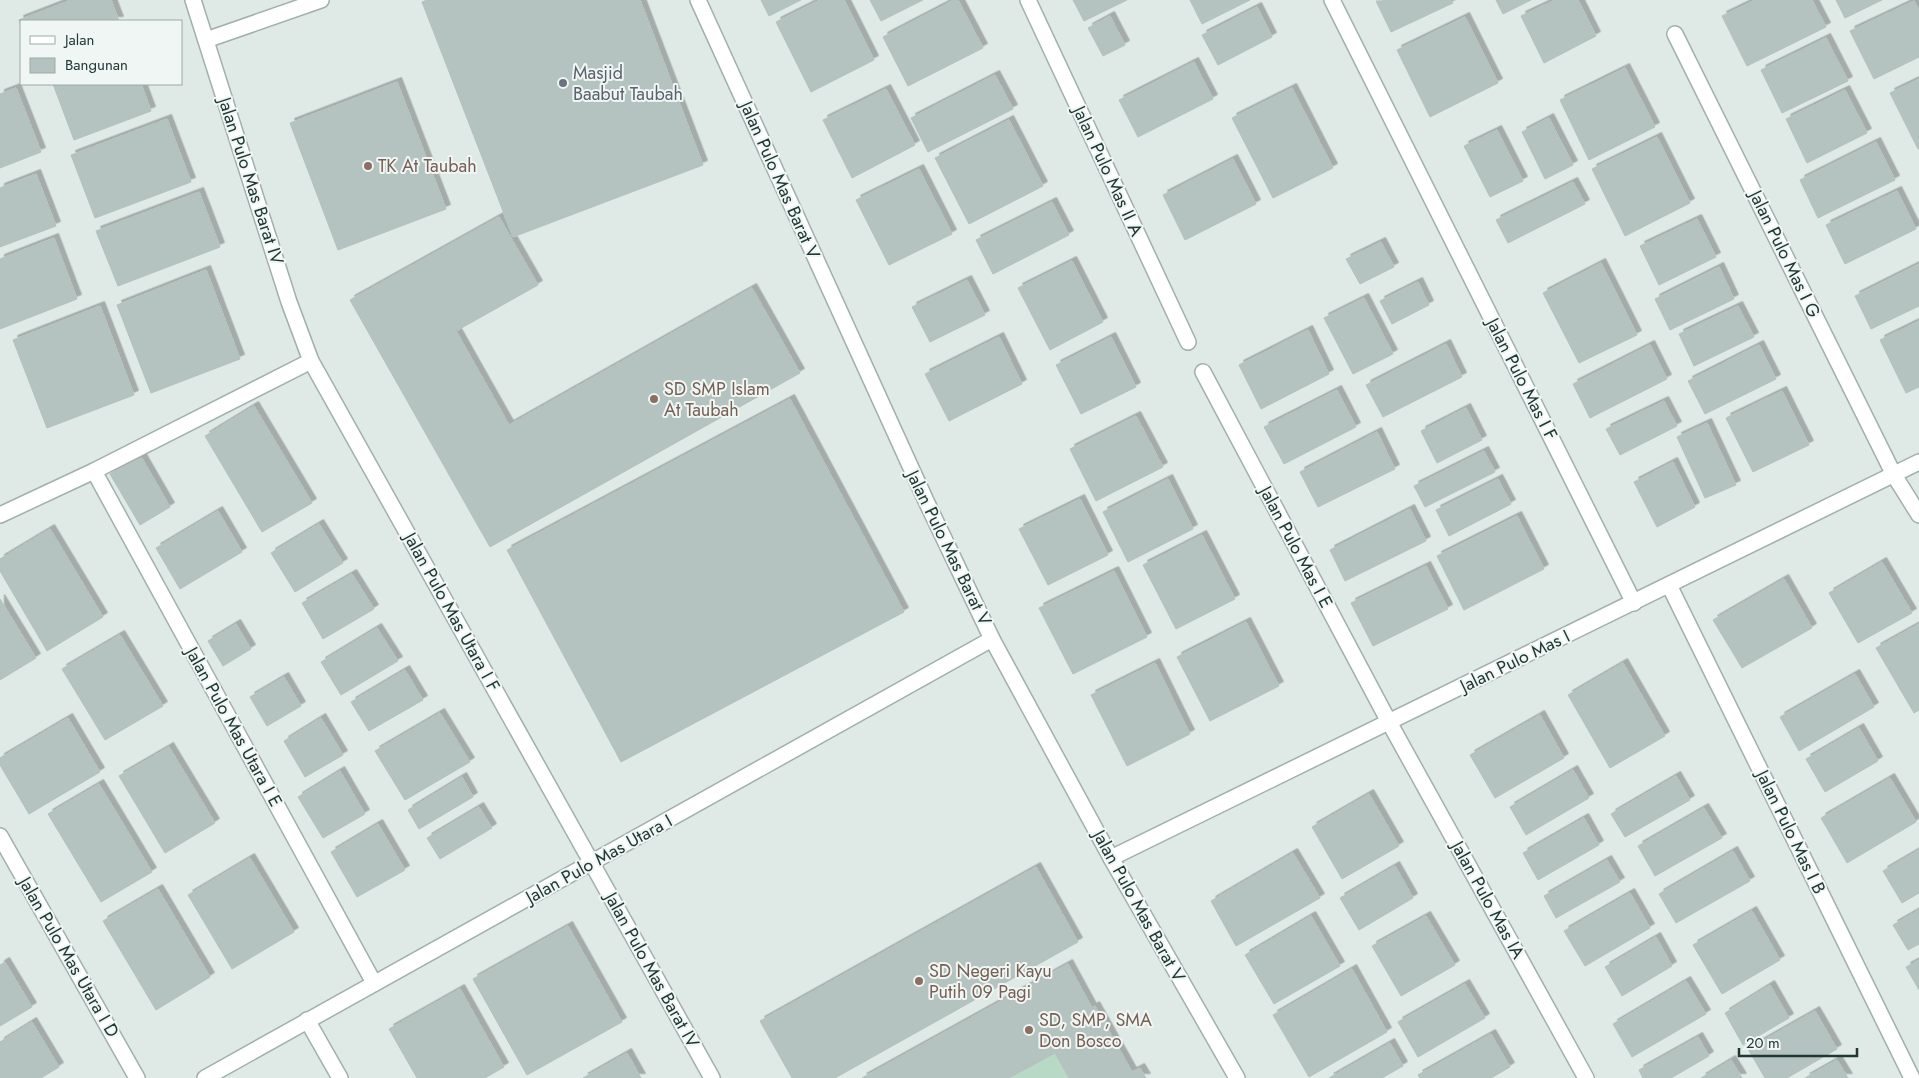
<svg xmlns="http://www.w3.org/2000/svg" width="1919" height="1078" font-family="Jost,sans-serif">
	<defs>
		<filter id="shadow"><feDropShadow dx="4.5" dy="-4.5" stdDeviation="0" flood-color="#0004"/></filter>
	</defs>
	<rect width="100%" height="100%" fill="#dfe9e6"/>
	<path fill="#b9d9c7" d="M1055 1053 1069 1078H1009Z"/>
	<g fill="#b4c3bf" stroke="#b2c2be" filter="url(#shadow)">
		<path d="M71 0H111L119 21H21V25L19 20Z"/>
		<path d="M427 0H640L703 165 513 237 422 2Z"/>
		<path d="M761 0H801L769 16Z"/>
		<path d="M820 0H844L874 60 811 92 776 22Z"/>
		<path d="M870 0H923L881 21Z"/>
		<path d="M954 0H958L983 48 908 86 883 37Z"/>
		<path d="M1073 0H1127L1084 21Z"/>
		<path d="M1190 0H1250L1202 24Z"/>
		<path d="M1451 0 1453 3 1391 32 1376 1Z"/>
		<path d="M1496 0H1531L1503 14Z"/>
		<path d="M1555 0H1578L1596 36 1544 63 1521 16Z"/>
		<path d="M1755 0H1812L1826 27 1747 66 1722 16Z"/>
		<path d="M1836 0H1882L1845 18Z"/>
		<path d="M1914 1 1919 11V57L1874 79 1850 31Z"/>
		<path d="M1257 7 1272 37 1218 65 1202 35Z"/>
		<path d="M1110 16 1125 45 1103 56 1088 28Z"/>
		<path d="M1465 17 1498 83 1430 117 1397 50Z"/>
		<path d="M1826 38 1848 81 1782 113 1761 70Z"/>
		<path d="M1194 62 1213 99 1138 137 1119 100Z"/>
		<path d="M1625 68 1655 127 1589 160 1560 100Z"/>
		<path d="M995 75 1013 109 928 152 911 118Z"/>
		<path d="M1919 79V149H1918L1890 93Z"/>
		<path d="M397 82 446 209 338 250 290 123Z"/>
		<path d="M53 84H141L151 111 74 140Z"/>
		<path d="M16 88 41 152 0 168V94Z"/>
		<path d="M1292 88 1333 168 1273 198 1232 118Z"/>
		<path d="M886 89 915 145 852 178 823 120Z"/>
		<path d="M1845 90 1867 133 1807 163 1786 119Z"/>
		<path d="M1549 118 1573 165 1545 179 1522 132Z"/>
		<path d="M167 119 191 182 95 218 71 155Z"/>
		<path d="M1009 120 1043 186 969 224 935 158Z"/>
		<path d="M1497 130 1523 181 1490 197 1464 146Z"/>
		<path d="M1657 137 1690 203 1625 236 1592 169Z"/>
		<path d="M1876 142 1895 180 1818 218 1800 180Z"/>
		<path d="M1233 159 1256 204 1185 240 1163 195Z"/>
		<path d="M919 169 952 234 889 265 856 200Z"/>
		<path d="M36 174 56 226 0 247V188Z"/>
		<path d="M1573 182 1585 204 1508 243 1496 220Z"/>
		<path d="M1897 191 1916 229 1845 264 1826 225Z"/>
		<path d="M199 192 220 247 118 286 96 231Z"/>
		<path d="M1052 202 1069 235 993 274 976 240Z"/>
		<path d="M499 217 538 285 456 331 509 425 752 288 800 373 490 547 350 300Z"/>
		<path d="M1697 219 1716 257 1659 285 1640 246Z"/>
		<path d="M54 238 77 299 0 329V259Z"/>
		<path d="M1381 242 1394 267 1360 284 1346 259Z"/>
		<path d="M1072 261 1103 322 1050 350 1018 288Z"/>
		<path d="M1601 263 1637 335 1579 363 1543 293Z"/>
		<path d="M1919 264V306L1871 329 1855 296Z"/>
		<path d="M1719 267 1734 299 1670 330 1655 299Z"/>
		<path d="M206 270 240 359 151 393 117 305Z"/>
		<path d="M967 280 985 315 930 342 912 307Z"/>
		<path d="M1418 282 1429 305 1392 324 1380 301Z"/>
		<path d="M1364 298 1393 354 1353 374 1324 318Z"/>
		<path d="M100 306 134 395 47 428 13 340Z"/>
		<path d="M1738 306 1754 337 1694 366 1679 334Z"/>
		<path d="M1919 321V387L1906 393 1880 340Z"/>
		<path d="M1308 330 1329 374 1261 409 1239 365Z"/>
		<path d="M999 337 1022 384 949 421 925 374Z"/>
		<path d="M1111 337 1136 387 1081 414 1056 365Z"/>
		<path d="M1446 344 1462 377 1383 417 1366 385Z"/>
		<path d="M1650 345 1667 379 1590 418 1573 384Z"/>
		<path d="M1759 345 1776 379 1705 414 1688 381Z"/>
		<path d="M1337 390 1356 427 1284 464 1264 427Z"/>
		<path d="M1782 391 1809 445 1753 472 1726 418Z"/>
		<path d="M790 399 904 612 621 762 507 550Z"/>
		<path d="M1664 401 1677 426 1620 455 1606 429Z"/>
		<path d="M254 406 312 503 262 532 205 436Z"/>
		<path d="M1466 408 1482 440 1437 463 1421 431Z"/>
		<path d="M1136 416 1163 467 1096 501 1070 449Z"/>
		<path d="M1707 423 1736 485 1705 498 1677 437Z"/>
		<path d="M1377 432 1395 469 1318 507 1300 472Z"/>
		<path d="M1484 451 1495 472 1425 507 1414 486Z"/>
		<path d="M140 455 170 507 140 525 110 474Z"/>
		<path d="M1673 462 1695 507 1657 527 1634 482Z"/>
		<path d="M1168 479 1193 529 1128 562 1103 512Z"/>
		<path d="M1498 479 1511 504 1449 536 1436 510Z"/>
		<path d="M1080 499 1108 555 1048 585 1019 529Z"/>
		<path d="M1410 509 1426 541 1345 581 1330 550Z"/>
		<path d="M218 511 242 552 180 589 156 548Z"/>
		<path d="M1517 516 1544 569 1464 610 1437 556Z"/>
		<path d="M319 524 343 563 295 592 271 553Z"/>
		<path d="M50 529 103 617 47 651 0 571V559Z"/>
		<path d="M1202 535 1235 599 1176 629 1143 565Z"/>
		<path d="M1882 562 1912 613 1858 643 1829 593Z"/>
		<path d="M1426 566 1448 609 1373 646 1351 603Z"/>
		<path d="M1114 571 1147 637 1073 674 1039 608Z"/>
		<path d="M352 574 374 609 323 639 302 603Z"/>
		<path d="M1784 579 1812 628 1742 668 1713 620Z"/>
		<path d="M0 599 36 658 0 680Z"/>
		<path d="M1246 622 1279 686 1210 721 1177 657Z"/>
		<path d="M236 624 251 649 223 666 208 641Z"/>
		<path d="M1919 624V710L1914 713 1876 648Z"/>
		<path d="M377 628 398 661 341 695 321 662Z"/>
		<path d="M120 635 163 706 105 740 62 669Z"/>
		<path d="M1155 663 1190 734 1127 766 1091 695Z"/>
		<path d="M1623 663 1665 736 1610 768 1568 695Z"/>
		<path d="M405 670 423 700 369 731 351 702Z"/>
		<path d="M1855 674 1874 707 1799 751 1780 717Z"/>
		<path d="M284 677 301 706 267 726 250 697Z"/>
		<path d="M440 713 470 762 405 800 375 751Z"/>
		<path d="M1540 715 1564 758 1495 798 1470 755Z"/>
		<path d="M68 718 100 772 29 814 0 765V758Z"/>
		<path d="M321 718 343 755 305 777 284 741Z"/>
		<path d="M1859 728 1878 761 1825 792 1806 759Z"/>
		<path d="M169 747 215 823 165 853 119 776Z"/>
		<path d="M1573 770 1589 798 1526 835 1510 807Z"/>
		<path d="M340 771 365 814 323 838 298 797Z"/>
		<path d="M1676 776 1690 800 1625 837 1611 814Z"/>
		<path d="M462 777 473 797 419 829 408 810Z"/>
		<path d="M1890 778 1916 822 1847 863 1821 818Z"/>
		<path d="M99 784 152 872 101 902 48 814Z"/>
		<path d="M1369 794 1399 846 1342 879 1312 827Z"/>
		<path d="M479 807 492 828 440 859 427 838Z"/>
		<path d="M1704 808 1722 838 1655 876 1638 846Z"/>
		<path d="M1584 818 1599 845 1538 880 1523 853Z"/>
		<path d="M378 824 405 870 357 897 331 852Z"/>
		<path d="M1919 850V893L1902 903 1883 871Z"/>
		<path d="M1733 851 1750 881 1676 923 1659 894Z"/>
		<path d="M1293 853 1320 898 1236 946 1211 901Z"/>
		<path d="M250 858 294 932 232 969 188 895Z"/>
		<path d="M1607 860 1620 882 1556 918 1544 896Z"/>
		<path d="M1395 866 1413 898 1359 930 1340 898Z"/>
		<path d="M1036 867 1078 942 835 1078H792L760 1021Z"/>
		<path d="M158 889 210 977 156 1010 103 921Z"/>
		<path d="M1630 893 1650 928 1585 966 1564 931Z"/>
		<path d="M1919 910V944L1908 950 1893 925Z"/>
		<path d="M1752 911 1780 960 1722 994 1693 945Z"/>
		<path d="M1311 916 1340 966 1274 1004 1245 955Z"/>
		<path d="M1426 916 1455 965 1401 996 1372 946Z"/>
		<path d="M568 926 622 1022 527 1075 473 979Z"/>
		<path d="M1656 937 1672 966 1622 996 1605 967Z"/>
		<path d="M1919 960V990L1906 967Z"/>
		<path d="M5 962 32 1007 0 1026V965Z"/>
		<path d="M1068 964 1092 1008 1095 1006 1132 1072 1140 1068 1146 1078H1069L1055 1053 1009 1078H862Z"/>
		<path d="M1352 969 1387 1032 1309 1077 1273 1015Z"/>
		<path d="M1686 981 1706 1014 1632 1057 1613 1024Z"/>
		<path d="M1465 984 1485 1018 1418 1057 1398 1022Z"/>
		<path d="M1770 985 1789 1018 1743 1045 1725 1013Z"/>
		<path d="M460 989 504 1067 485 1078H417L389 1029Z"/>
		<path d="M1815 1011 1837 1049 1787 1078H1765L1748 1049Z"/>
		<path d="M32 1022 59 1067 41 1078H0V1042Z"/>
		<path d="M1491 1034 1510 1067 1491 1078H1420L1418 1075Z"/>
		<path d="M1698 1037 1709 1056 1671 1078H1643L1639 1070Z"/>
		<path d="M1390 1043 1403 1066 1382 1078H1329Z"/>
		<path d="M627 1053 641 1078H583Z"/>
		<path d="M1731 1060 1742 1078H1701Z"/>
		<path d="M1837 1060 1848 1078H1805Z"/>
	</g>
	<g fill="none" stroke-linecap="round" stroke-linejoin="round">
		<g stroke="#a2b0ad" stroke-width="18">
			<g id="minor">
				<path d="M193 0 289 302 311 361 712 1078"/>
				<path d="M698 0 927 503 992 639 1111 858 1237 1078"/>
				<path d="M1028 0 1188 342"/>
				<path d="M1332 0 1634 603"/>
				<path d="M1675 34 1894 475 1919 515"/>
				<path d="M206 40 321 0"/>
				<path d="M1203 372 1389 722 1586 1078"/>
				<path d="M94 471 374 983"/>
				<path d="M0 515 94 471 311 361"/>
				<path d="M1669 585 1912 1078"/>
				<path d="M0 836 137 1078"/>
				<path d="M1111 858 1919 462"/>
				<path d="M307 1020 340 1078"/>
				<path d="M205 1078 992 639"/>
			</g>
		</g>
		<use href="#minor" stroke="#fff" stroke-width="15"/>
	</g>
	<circle fill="#6b7280" stroke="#eff6f3" stroke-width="2" cx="563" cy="83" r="5"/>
	<g fill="#8d6e63" stroke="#eff6f3" stroke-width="2">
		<circle cx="368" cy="166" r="5"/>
		<circle cx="654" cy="399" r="5"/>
		<circle cx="919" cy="981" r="5"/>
		<circle cx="1029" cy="1030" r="5"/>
	</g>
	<g text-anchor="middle" stroke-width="4" stroke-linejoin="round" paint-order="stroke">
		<g font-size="18" fill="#5b616d" stroke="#eff6f3" text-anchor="start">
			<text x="573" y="79">Masjid<tspan x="573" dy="21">Baabut Taubah</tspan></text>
		</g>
		<g font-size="18" fill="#785e54" stroke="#eff6f3" text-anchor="start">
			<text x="378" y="172">TK At Taubah</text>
			<text x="664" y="395">SD SMP Islam<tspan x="664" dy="21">At Taubah</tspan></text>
			<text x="929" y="977">SD Negeri Kayu<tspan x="929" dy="21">Putih 09 Pagi</tspan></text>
			<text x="1039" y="1026">SD, SMP, SMA<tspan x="1039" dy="21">Don Bosco</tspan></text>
		</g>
		<g font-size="18" fill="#213735" stroke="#eff6f3">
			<text transform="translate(1108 171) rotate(65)" y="6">Jalan Pulo Mas II A</text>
			<text transform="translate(780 180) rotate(66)" y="6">Jalan Pulo Mas Barat V</text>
			<text transform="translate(251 181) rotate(72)" y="6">Jalan Pulo Mas Barat IV</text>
			<text transform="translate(1785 254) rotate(64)" y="6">Jalan Pulo Mas I G</text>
			<text transform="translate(1522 379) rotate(63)" y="6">Jalan Pulo Mas I F</text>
			<text transform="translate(1296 547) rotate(62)" y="6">Jalan Pulo Mas I E</text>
			<text transform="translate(949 548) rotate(64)" y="6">Jalan Pulo Mas Barat V</text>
			<text transform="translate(452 612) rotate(61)" y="6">Jalan Pulo Mas Utara I F</text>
			<text transform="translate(1515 661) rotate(-26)" y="6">Jalan Pulo Mas I</text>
			<text transform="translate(234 727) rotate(61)" y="6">Jalan Pulo Mas Utara I E</text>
			<text transform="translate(1791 832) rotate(64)" y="6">Jalan Pulo Mas I B</text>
			<text transform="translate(599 859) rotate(-29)" y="6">Jalan Pulo Mas Utara I</text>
			<text transform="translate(1488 900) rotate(61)" y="6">Jalan Pulo Mas IA</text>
			<text transform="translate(1139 906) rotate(61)" y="6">Jalan Pulo Mas Barat V</text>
			<text transform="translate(69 957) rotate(60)" y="6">Jalan Pulo Mas Utara I D</text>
			<text transform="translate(652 970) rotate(61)" y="6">Jalan Pulo Mas Barat IV</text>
		</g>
	</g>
	<rect x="20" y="20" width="162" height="65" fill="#eff6f3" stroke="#9daaa7"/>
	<rect x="30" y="36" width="25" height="8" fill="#ffffff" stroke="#9daaa7"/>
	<text x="65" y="45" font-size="15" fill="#213735">Jalan</text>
	<rect x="30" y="58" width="25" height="15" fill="#b4c3bf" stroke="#9daaa7"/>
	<text x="65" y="70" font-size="15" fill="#213735">Bangunan</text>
	<path d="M1739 1048v8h118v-8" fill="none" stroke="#213735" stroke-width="2.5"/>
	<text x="1746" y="1048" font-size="15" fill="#213735" stroke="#eff6f3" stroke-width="4" paint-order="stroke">20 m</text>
</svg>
